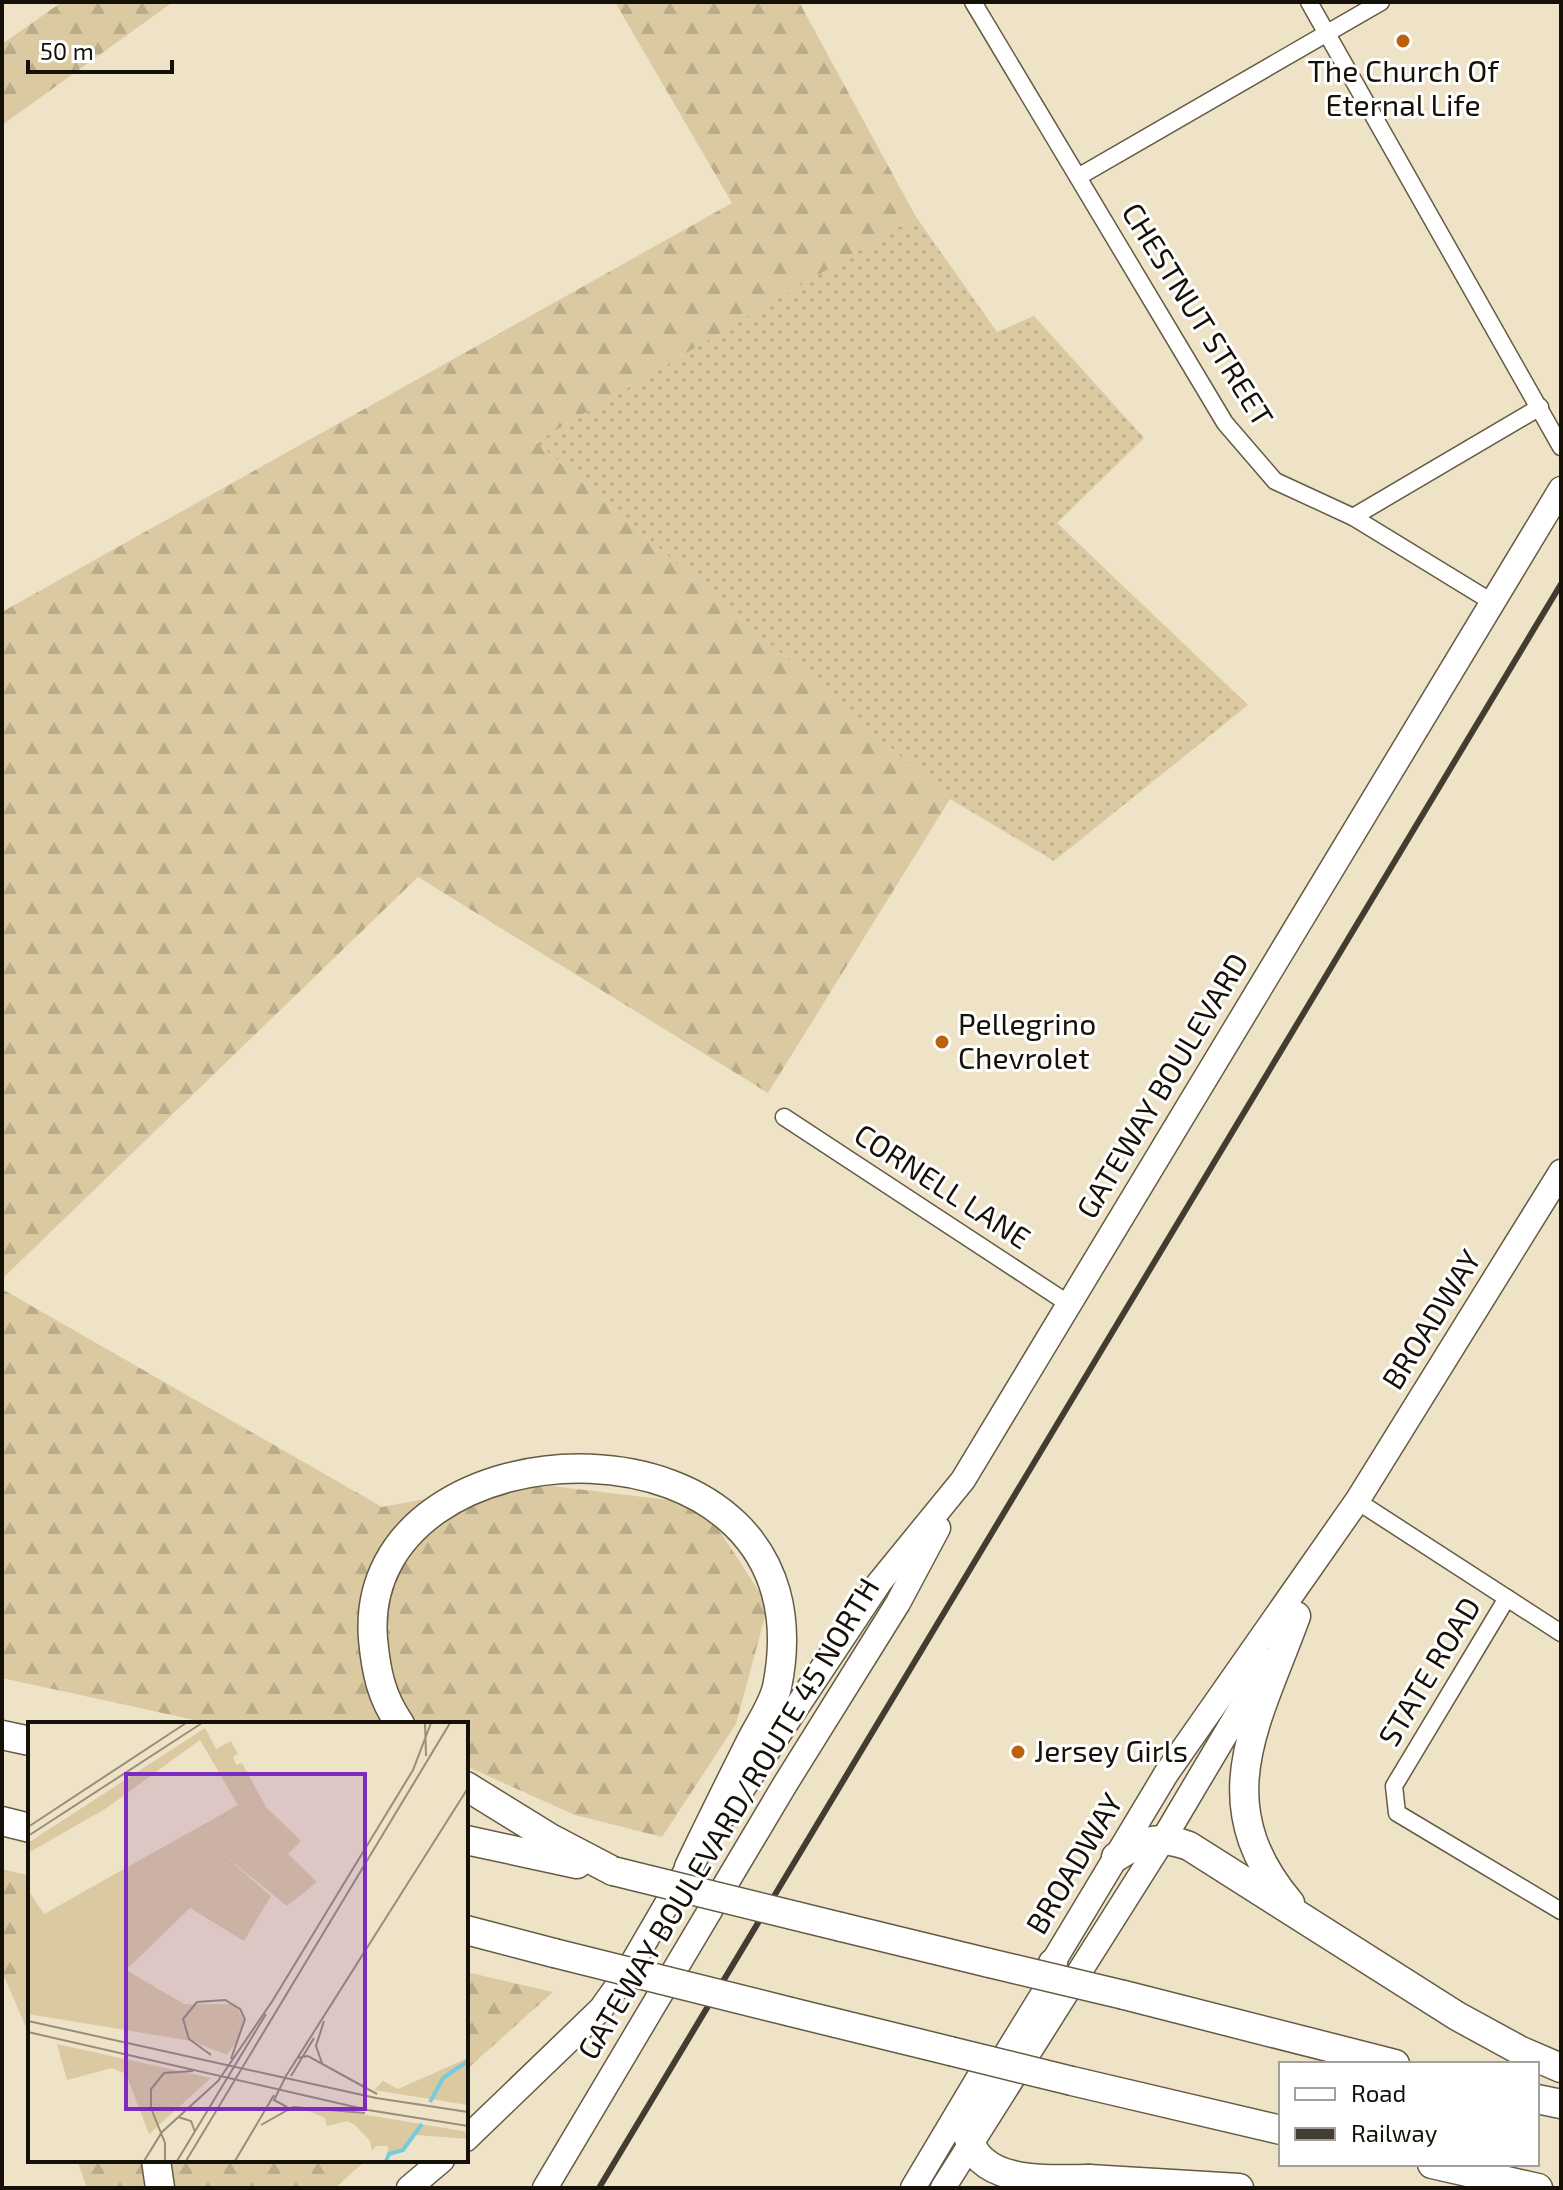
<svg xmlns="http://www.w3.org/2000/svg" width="1563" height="2190" font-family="'Exo 2',sans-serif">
	<defs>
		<pattern id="grass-dots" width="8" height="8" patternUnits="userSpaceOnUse" patternTransform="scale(2)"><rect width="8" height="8" fill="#dbc9a1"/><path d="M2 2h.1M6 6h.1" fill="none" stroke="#bbac89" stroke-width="1.8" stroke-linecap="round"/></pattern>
		<pattern id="forest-firs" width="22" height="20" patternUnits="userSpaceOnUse" patternTransform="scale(2)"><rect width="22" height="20" fill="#dbc9a1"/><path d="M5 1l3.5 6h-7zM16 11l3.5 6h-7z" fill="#bbac89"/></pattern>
	</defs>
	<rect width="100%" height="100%" fill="#eee2c7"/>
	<path fill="url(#grass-dots)" d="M916 217 997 332 1034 316 1144 438 1057 523 1248 705 1054 861 950 799 536 442Z"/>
	<g fill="url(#forest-firs)">
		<path d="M62 2H173L2 125V44Z"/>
		<path d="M615 2H799L916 217 536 442 950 799 768 1093 418 877 2 1279V612L732 203Z"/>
		<path d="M2 1289 382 1507 518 1482 702 1504 768 1605 736 1724 662 1837 575 1815 466 1766V1724H213L2 1678Z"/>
		<path d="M2 1869 30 1876V2036L2 1972Z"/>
		<path d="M466 1972 553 1992 466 2070Z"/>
		<path d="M77 2160H366L335 2188H87Z"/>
	</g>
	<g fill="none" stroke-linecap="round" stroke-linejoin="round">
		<g stroke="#655b43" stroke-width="19">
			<g id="street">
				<path d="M973 2 1225 423 1275 481 1353 517 1492 602"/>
				<path d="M1309 2 1561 447"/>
				<path d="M1078 177 1381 2"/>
				<path d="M1353 517 1540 407"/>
				<path d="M784 1117 1069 1304"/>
				<path d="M1357 1501 1561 1633"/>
				<path d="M1507 1598 1394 1786 1397 1813 1561 1911"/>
			</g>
		</g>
		<g stroke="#655b43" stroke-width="27">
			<g id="primary">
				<path d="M725 1815 879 1583 963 1480 1561 489"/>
				<path d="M1044 1977 1166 1774 1357 1501 1561 1172"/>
				<path d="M466 2139 601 2009 626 1974 686 1871"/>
				<path d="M409 2188 442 2160"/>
				<path d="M545 2188 784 1786 898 1603 938 1528"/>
				<path d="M913 2188 978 2079"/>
				<path d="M943 2188 1164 1838 1269 1661"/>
			</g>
		</g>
		<g stroke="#655b43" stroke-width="31">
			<g id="highway">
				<path d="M400 1724C381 1697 376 1671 373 1639 355 1411 836 1397 777 1687 773 1705 759 1725 751 1741 730 1783 709 1825 689 1867"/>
				<path d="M2 1735 30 1741"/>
				<path d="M466 1786 550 1838 613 1871"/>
				<path d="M2 1821 30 1828"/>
				<path d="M466 1840 577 1864"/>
				<path d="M1116 1857C1142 1840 1160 1835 1189 1846L1457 2016 1521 2051 1561 2068"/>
				<path d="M1290 1903C1205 1802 1257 1723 1296 1616"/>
				<path d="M841 1927 989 1963"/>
				<path d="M466 1930 554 1953"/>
				<path d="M1053 1963 1049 1988 976 2107 968 2136C980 2186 1050 2179 1089 2179"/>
				<path d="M1124 1995 1395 2064"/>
				<path d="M791 2012 950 2051"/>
				<path d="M1072 2081 1281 2130"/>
				<path d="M1537 2099 1561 2104"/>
				<path d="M156 2160 160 2188"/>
				<path d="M1432 2164 1538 2188"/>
				<path d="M1074 2182 1089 2179 1239 2188"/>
			</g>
		</g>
		<use href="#street" stroke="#fff" stroke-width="16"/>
		<use href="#primary" stroke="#fff" stroke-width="24"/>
		<use href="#highway" stroke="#fff" stroke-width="28"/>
		<path stroke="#423d30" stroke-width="6" d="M599 2188 1561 584"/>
		<g stroke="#655b43" stroke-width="31" stroke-linecap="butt">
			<g id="highway-bridge">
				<path d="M613 1871 841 1927"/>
				<path d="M554 1953 791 2012"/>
				<path d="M989 1963 1124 1995"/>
				<path d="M950 2051 1072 2081"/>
			</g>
		</g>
		<use href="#highway-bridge" stroke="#fff" stroke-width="28"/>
	</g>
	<g fill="#bc600b" stroke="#fff" stroke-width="3">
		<circle cx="1403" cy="41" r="8"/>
		<circle cx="942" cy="1042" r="8"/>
		<circle cx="1018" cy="1752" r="8"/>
	</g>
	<g text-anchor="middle" stroke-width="6" stroke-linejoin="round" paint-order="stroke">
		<g font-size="30" fill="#151108" stroke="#fff" text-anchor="start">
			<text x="1403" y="82" text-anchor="middle">The Church Of<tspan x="1403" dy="34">Eternal Life</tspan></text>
			<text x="958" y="1035">Pellegrino<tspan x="958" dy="34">Chevrolet</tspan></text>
			<text x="1034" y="1762">Jersey Girls</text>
		</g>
		<g font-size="30" fill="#151108" stroke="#fff">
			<text transform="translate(1197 315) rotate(58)" y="10">CHESTNUT STREET</text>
			<text transform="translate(1163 1086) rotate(-59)" y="10">GATEWAY BOULEVARD</text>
			<text transform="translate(942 1187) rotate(33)" y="10">CORNELL LANE</text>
			<text transform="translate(1432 1320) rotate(-58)" y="10">BROADWAY</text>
			<text transform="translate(1430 1672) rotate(-59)" y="10">STATE ROAD</text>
			<text transform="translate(729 1819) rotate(-59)" y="10">GATEWAY BOULEVARD/ROUTE 45 NORTH</text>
			<text transform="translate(1075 1864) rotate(-59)" y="10">BROADWAY</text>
		</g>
	</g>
	<g transform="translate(28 1722)">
		<rect width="440" height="440" fill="#eee2c7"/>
		<path d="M238 85 273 119 260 132 289 160 259 184 180 120Z" fill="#dbc9a1"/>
		<path d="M177 6 188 27 203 19 210 32 205 35 208 43 214 41 238 85 181 120 243 174 216 219 162 186 98 248 156 282H206L216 297 211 316 199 333 164 319 0 292V168L16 192 210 83 172 18 77 87 0 131V121ZM29 322 183 356 121 412 98 352 84 346 39 358ZM440 336V383L346 368 355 359 370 367ZM278 388 315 389 440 410V417L388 413 376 428 360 434V424H348L344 429 342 419 327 403 319 399 299 404 297 396Z" fill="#dbc9a1"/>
		<path fill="none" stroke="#77cbdd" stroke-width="4" d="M402 380 415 356 440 339M358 439 361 432 375 428 394 402"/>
		<path fill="none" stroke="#978e7b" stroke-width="2" d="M397 1 398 34M0 105 158 1M0 114 174 1M0 299 348 376 440 390M0 310 340 388 440 404M183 333 161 317 155 297 169 280 197 278 212 287 217 297 203 337M269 336 280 334 349 372M294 341 288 324 296 299M259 352 246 378 259 385M258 354 440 66M263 354 286 316M150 395 163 399 167 410M233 403 265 385 337 391M116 439 134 410 190 359 245 278 385 48 403 1M137 439V421L123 386V367L136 351 165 349M149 439 238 292M158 439 422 1M207 439 246 373"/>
		<path fill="#7b2cbf" fill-opacity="0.15" stroke="#7b2cbf" stroke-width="4" d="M98 52H337V387H98Z"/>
		<rect width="440" height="440" fill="none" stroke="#151108" stroke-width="4"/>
	</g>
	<rect width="1563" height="2190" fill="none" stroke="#151108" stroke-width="8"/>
	<rect x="1279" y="2062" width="260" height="104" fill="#ffffff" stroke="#a1a09c" stroke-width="2"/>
	<rect x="1295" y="2088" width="40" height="12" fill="#ffffff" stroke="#a1a09c" stroke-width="2"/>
	<text x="1351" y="2102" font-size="24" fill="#151108">Road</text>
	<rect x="1295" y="2128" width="40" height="12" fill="#423d30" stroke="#a1a09c" stroke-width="2"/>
	<text x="1351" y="2142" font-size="24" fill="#151108">Railway</text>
	<path d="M28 60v12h144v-12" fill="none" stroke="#151108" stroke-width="4"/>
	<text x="40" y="60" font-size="24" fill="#151108" stroke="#ffffff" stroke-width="6" paint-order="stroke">50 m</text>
</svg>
